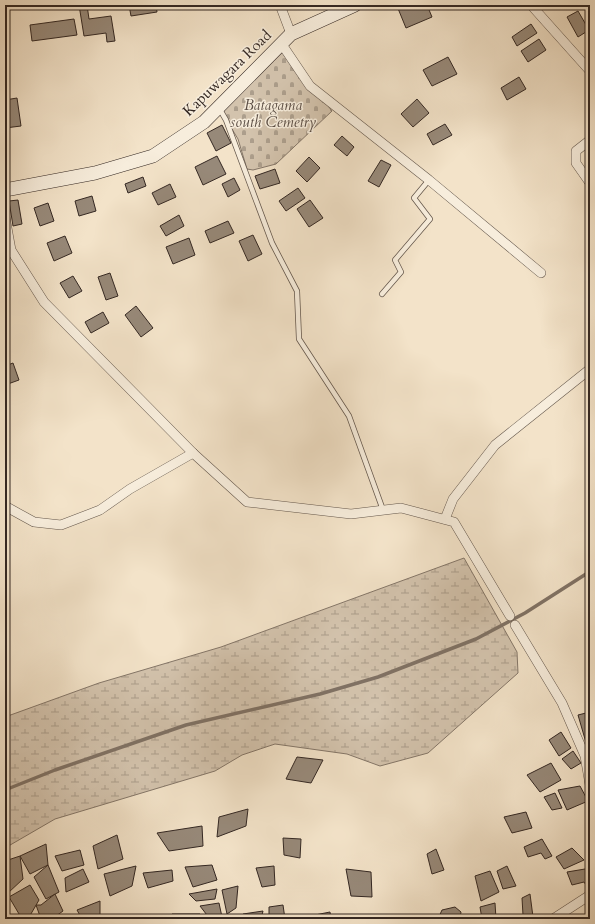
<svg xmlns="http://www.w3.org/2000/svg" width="595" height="924" font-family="Cardo,serif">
	<defs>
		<pattern id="wetland-marsh" width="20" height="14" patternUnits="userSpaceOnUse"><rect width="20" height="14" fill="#d3c3ad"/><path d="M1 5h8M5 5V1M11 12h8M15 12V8" fill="none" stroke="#ac9e8c"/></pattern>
		<pattern id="cemetery-stones" width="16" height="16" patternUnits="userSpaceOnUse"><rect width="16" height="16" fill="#d3c3ad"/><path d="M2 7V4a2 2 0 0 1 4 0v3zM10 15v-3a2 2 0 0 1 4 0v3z" fill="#ac9e8c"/></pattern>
	</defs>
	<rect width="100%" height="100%" fill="#f3e3c9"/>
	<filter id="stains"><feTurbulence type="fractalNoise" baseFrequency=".005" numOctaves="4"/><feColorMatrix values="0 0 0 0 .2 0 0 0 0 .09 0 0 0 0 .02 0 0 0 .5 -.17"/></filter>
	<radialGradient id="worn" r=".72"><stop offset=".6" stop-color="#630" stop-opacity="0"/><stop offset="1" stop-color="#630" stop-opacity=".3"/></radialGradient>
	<path fill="url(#wetland-marsh)" stroke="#847668" d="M464 558 517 652 518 673 428 753 380 766 347 754 275 744 242 755 215 771 55 819 5 848V717L99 683 221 647Z"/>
	<path fill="url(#cemetery-stones)" stroke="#847668" d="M284 50 332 111 276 164 253 170 247 169 238 139 221 111Z"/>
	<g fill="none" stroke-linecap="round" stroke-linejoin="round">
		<path stroke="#807265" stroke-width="3.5" d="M5 790 55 770 186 725 320 694 378 677 476 639 525 613 586 574"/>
	</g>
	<g fill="#978979" stroke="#342823">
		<path d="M79 5H87L89 19 111 16 115 41 107 42 106 33 84 36Z"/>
		<path d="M129 5H156L157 12 131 16Z"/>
		<path d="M427 5 432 17 406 28 397 6Z"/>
		<path d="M578 11 589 30 578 37 567 17Z"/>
		<path d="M74 19 77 35 32 41 30 25Z"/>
		<path d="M531 24 537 33 517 46 512 37Z"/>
		<path d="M539 39 546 50 528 62 521 51Z"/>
		<path d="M448 57 457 74 432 86 423 70Z"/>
		<path d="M519 77 526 89 507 100 501 88Z"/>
		<path d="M17 98 21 126 5 128V100Z"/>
		<path d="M417 99 429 113 413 127 401 114Z"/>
		<path d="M445 124 452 135 433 145 427 134Z"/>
		<path d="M222 125 231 143 216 151 207 133Z"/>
		<path d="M342 136 354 147 347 156 334 145Z"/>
		<path d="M217 156 226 174 203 185 195 167Z"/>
		<path d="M309 157 320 168 307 182 296 171Z"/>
		<path d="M381 160 391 165 379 187 368 181Z"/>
		<path d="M275 169 280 183 260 189 255 176Z"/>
		<path d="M143 177 146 186 128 193 125 184Z"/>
		<path d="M234 178 240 190 228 197 222 184Z"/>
		<path d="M170 184 176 197 158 205 152 193Z"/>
		<path d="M298 188 305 198 286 211 279 201Z"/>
		<path d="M92 196 96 211 79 216 75 201Z"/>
		<path d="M18 200 22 224 13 226 9 201Z"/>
		<path d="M310 200 323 218 309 227 297 209Z"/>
		<path d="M48 203 54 221 40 226 34 208Z"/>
		<path d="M179 215 184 226 166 236 160 226Z"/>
		<path d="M228 221 234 233 210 243 205 231Z"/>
		<path d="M253 235 262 254 248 261 239 241Z"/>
		<path d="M65 236 72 253 54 261 47 243Z"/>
		<path d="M189 238 195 255 173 264 166 247Z"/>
		<path d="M110 273 118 296 106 300 98 277Z"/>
		<path d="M73 276 82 291 69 298 60 283Z"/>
		<path d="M136 306 153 328 141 337 125 315Z"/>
		<path d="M103 312 109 323 91 333 85 322Z"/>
		<path d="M13 363 19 380 5 385V366Z"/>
		<path d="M590 712V746H587L578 715Z"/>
		<path d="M561 732 571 748 559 756 549 740Z"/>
		<path d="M573 751 581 763 571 769 562 759Z"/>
		<path d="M297 757 323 760 311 783 286 779Z"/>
		<path d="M551 763 561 780 540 792 527 775Z"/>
		<path d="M580 786 588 801 567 810 558 790Z"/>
		<path d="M555 793 562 808 552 810 544 797Z"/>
		<path d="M248 809 246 826 217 837 219 817Z"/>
		<path d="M526 812 532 828 512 833 504 817Z"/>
		<path d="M202 826 203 846 169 851 157 833Z"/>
		<path d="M117 835 123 859 98 869 93 846Z"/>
		<path d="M283 838 301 839 300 858 284 855Z"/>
		<path d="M542 839 552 856 545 859 541 853 528 857 524 847Z"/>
		<path d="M46 844 48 865 30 874 20 856Z"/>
		<path d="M572 848 584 860 564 869 556 857Z"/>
		<path d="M436 849 444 870 432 874 427 854Z"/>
		<path d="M80 850 84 865 62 871 55 856Z"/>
		<path d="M20 856 23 879 8 893 5 889V861Z"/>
		<path d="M48 865 59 892 46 899 34 877Z"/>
		<path d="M212 865 217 880 193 887 185 867Z"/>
		<path d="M136 866 132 886 110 896 104 874Z"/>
		<path d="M274 866 275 885 262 887 256 868Z"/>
		<path d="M507 866 516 886 503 889 497 871Z"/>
		<path d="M83 869 89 882 66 892 65 878Z"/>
		<path d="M346 869 371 872 372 897 351 896Z"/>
		<path d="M585 869 590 876V887L588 888 584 882 572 885 567 872Z"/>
		<path d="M172 870 173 881 148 888 143 873Z"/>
		<path d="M490 871 499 892 481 901 475 876Z"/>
		<path d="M30 885 39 900 28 919H22L9 897Z"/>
		<path d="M238 886 236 908 227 914 222 890Z"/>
		<path d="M217 889 215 899 196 901 189 894Z"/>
		<path d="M55 894 63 911 52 919H41L36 905H41Z"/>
		<path d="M530 894 533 917 523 915 522 898Z"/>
		<path d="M100 901V919H82L77 910Z"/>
		<path d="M219 903 222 917 210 919 200 906Z"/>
		<path d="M495 903 496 919H482L480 907Z"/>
		<path d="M283 905 285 919H269V907Z"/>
		<path d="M455 907 461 912 460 919H438L442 910Z"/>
		<path d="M263 911 261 919H244L243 914Z"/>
		<path d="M330 912 331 919H306L305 917Z"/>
		<path d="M172 914H200L199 919H174Z"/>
	</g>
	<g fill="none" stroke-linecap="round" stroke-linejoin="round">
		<g stroke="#64574c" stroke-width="6">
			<g id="lane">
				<path d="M219 108 226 120 272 243 297 291 299 339 349 416 383 510"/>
				<path d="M382 294 401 272 395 260 430 219 414 198 429 180"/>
			</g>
		</g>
		<g stroke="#64574c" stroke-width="10">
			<g id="street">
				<path d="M280 5 291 34"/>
				<path d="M531 5 590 71"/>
				<path d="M281 43 310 86 429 180 541 273"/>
				<path d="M590 140 576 151V163L590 183"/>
				<path d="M5 217 11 250 44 302 193 453 247 502 351 514 401 508 454 522 510 616"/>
				<path d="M5 506 34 522 61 525 100 510 130 489 193 453"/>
				<path d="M445 519 453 499 495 445 590 369"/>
				<path d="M515 625 562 703 585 756 590 785"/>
				<path d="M553 919 590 895"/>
			</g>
		</g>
		<g stroke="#342823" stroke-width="14">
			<path id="secondary" d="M5 190 95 173 153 156 204 122 291 34 355 5"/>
		</g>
		<use href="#lane" stroke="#f7eddc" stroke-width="4.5"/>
		<use href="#street" stroke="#f7eddc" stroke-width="9"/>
		<use href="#secondary" stroke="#f7eddc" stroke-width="13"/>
	</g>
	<g text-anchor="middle" stroke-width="3" stroke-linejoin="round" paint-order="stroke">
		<g font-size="15" fill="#342823" stroke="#f7eddc">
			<text transform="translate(227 73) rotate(-44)" y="5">Kapuwagara Road</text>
		</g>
		<g font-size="15" font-style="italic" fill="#5c4f46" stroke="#f7eddc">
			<text x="273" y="110">Batagama<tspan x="273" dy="17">south Cemetry</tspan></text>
		</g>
	</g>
	<rect width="595" height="924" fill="none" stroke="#f3e3c9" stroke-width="20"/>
	<rect x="6" y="6" width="583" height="912" fill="none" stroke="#342823" stroke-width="2"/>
	<rect x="10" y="10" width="575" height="904" fill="none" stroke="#342823"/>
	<rect width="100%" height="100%" filter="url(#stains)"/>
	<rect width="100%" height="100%" fill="url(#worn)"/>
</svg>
